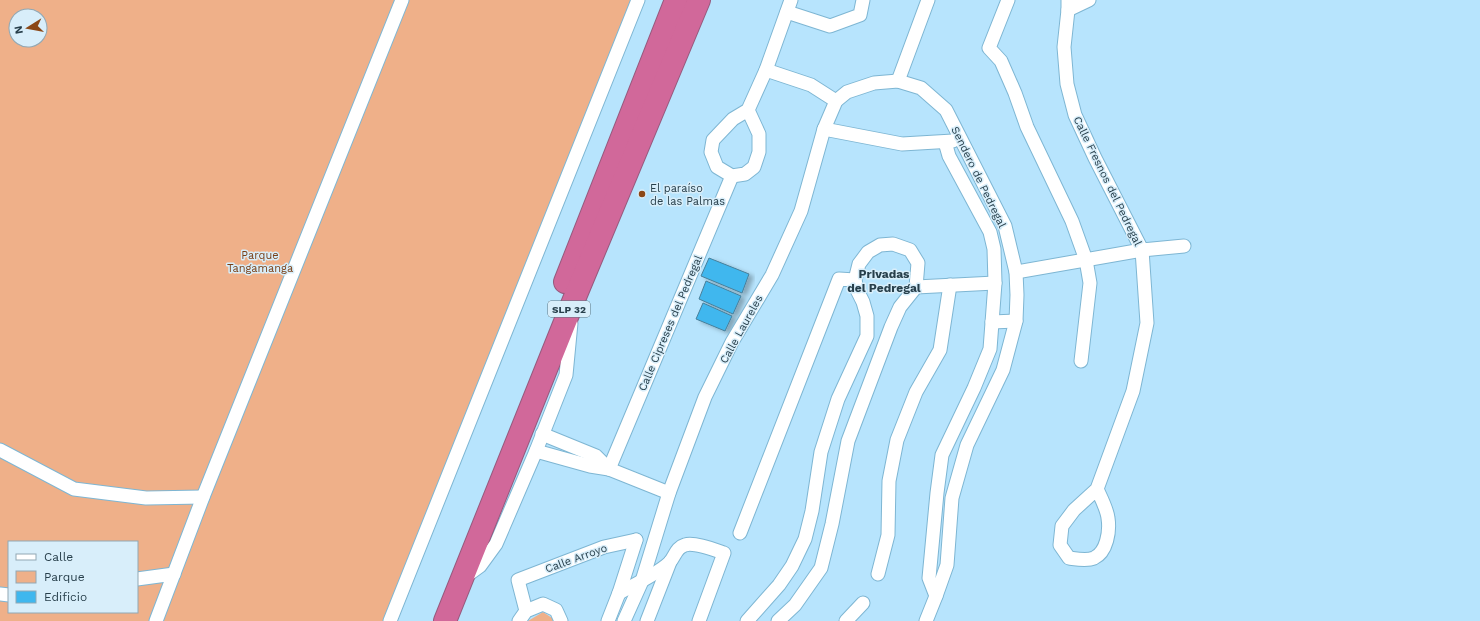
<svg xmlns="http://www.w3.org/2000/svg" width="1480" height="621" font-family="'Work Sans',sans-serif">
	<defs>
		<filter id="shadow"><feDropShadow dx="4.5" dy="2.5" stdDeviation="2" flood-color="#0004"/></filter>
	</defs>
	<rect width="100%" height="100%" fill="#b7e4fd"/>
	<g fill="#efb089" fill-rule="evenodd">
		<path d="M0 0H644L395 621H0ZM16 16H40V40H16ZM9 542H137V612H9Z"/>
		<path d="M543 612 552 618 553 621H528Z"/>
	</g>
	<g fill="#3fb7ee" stroke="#487f9a" filter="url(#shadow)">
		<path d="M709 258 749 274 742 293 701 276Z"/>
		<path d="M706 281 741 296 733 314 699 299Z"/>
		<path d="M703 303 732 316 725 331 696 319Z"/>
	</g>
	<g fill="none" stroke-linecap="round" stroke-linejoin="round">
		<g stroke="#7eb6d3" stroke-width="15">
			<g id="street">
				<path d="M1008 0 989 48 1001 61 1015 93 1027 127 1072 221 1086 260 1090 283 1081 361"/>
				<path d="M1068 0V10L1064 47 1067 84 1075 115 1095 158 1142 250 1147 323 1133 391 1097 489 1074 510 1062 526 1060 545 1069 558C1077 559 1087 561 1094 558 1107 552 1110 531 1108 518 1107 509 1101 498 1097 489"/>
				<path d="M1068 10 1089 0"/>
				<path d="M787 12 830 26 860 15 863 0"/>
				<path d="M766 70 811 85 836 101"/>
				<path d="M898 81 928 0"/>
				<path d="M748 110 759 134V152L754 167 745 174 732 176 717 167 711 152 713 140 733 119 748 110 766 70 791 0"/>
				<path d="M824 129 902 144 953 141"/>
				<path d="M1016 272 1142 250 1184 246"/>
				<path d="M916 287 995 283"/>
				<path d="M992 322 1016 321"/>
				<path d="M542 434 596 456 609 469"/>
				<path d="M0 450 74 489 146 498 203 497"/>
				<path d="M536 451 590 466 609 469 669 493"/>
				<path d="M609 469 732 176"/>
				<path d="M740 533 839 279 855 280"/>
				<path d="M878 574 888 535 889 481 897 440 916 392 940 350 950 285"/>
				<path d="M465 577 480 566 496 544 536 451 566 375 571 323"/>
				<path d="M137 579 174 574"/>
				<path d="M619 593C634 585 657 574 669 563 676 556 675 548 685 545 694 542 715 550 724 553L699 621"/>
				<path d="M0 594 9 595"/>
				<path d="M936 596 929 578 937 493 942 455 974 388 990 349 995 283 994 249 990 232 949 156 945 142"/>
				<path d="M526 611 518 580 604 547 636 540"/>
				<path d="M156 621 203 497 402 0"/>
				<path d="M390 621 638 0"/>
				<path d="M519 621 526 611 543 604 556 610 561 621"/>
				<path d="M608 621 619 593 636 540"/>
				<path d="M624 621 642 581 669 493 705 397 732 342 772 275 801 211 824 129 836 101 847 92 874 83 898 81 921 88 946 110 1005 226 1016 272 1017 295 1016 321 1003 370 967 445 952 498 947 565 936 596 926 621"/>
				<path d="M647 621 670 562"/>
				<path d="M747 621 779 585 792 566 805 539 812 511 821 452 838 399 867 336V316L863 302 857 290 855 280 859 264 868 252 880 245 893 244 910 250 918 263 916 287 900 307 891 327 848 441 832 524 821 568 795 605 778 621"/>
				<path d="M846 621 863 603"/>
			</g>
		</g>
		<g stroke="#965a7e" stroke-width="24">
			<g id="highway">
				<path d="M565 282 676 0"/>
				<path d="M445 621 575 297 699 0"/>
			</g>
		</g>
		<use href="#street" stroke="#fff" stroke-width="13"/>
		<use href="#highway" stroke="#d1689a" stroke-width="22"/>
	</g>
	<circle fill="#8b4817" stroke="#d8eefa" stroke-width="1.5" cx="642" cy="194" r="4"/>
	<g text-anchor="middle" stroke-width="3" stroke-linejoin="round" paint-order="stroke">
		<rect fill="#d8eefa" stroke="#5c7480" stroke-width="1" x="548" y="301" width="42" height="16" rx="3"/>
		<g font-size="10" font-weight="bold" fill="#273f4b">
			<text x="569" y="313">SLP 32</text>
		</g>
		<g font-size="11" fill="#273f4b" stroke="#d8eefa">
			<text transform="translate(979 177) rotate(64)" y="4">Sendero de Pedregal</text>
			<text transform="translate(1108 181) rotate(64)" y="4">Calle Fresnos del Pedregal</text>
			<text transform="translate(670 323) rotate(-67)" y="4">Calle Cipreses del Pedregal</text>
			<text transform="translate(741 329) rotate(-61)" y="4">Calle Laureles</text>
			<text transform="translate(576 558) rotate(-20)" y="4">Calle Arroyo</text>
		</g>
		<g font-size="11" fill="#273f4b" stroke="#d8eefa" text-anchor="start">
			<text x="650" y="192">El paraíso<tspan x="650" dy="13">de las Palmas</tspan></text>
		</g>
		<g font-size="11" fill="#793f16" stroke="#d8eefa">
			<text x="260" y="259">Parque<tspan x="260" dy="13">Tangamanga</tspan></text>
		</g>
		<g font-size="12" font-weight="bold" fill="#273f4b" stroke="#d8eefa">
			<text x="884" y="278">Privadas<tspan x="884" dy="14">del Pedregal</tspan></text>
		</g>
	</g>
	<rect x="8" y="541" width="130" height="72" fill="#d8eefa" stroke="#91a8b4"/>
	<rect x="16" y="554" width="20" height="6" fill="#ffffff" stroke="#91a8b4"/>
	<text x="44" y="561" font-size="12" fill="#273f4b">Calle</text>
	<rect x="16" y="571" width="20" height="12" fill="#efb089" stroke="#91a8b4"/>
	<text x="44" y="581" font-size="12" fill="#273f4b">Parque</text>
	<rect x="16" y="591" width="20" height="12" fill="#3fb7ee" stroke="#91a8b4"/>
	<text x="44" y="601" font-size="12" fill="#273f4b">Edificio</text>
	<g transform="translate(28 28) rotate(259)"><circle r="19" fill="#d8eefa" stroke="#91a8b4"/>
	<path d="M0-3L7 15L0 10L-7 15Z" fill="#8b4817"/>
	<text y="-6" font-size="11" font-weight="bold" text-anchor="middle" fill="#273f4b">N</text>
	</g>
</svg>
